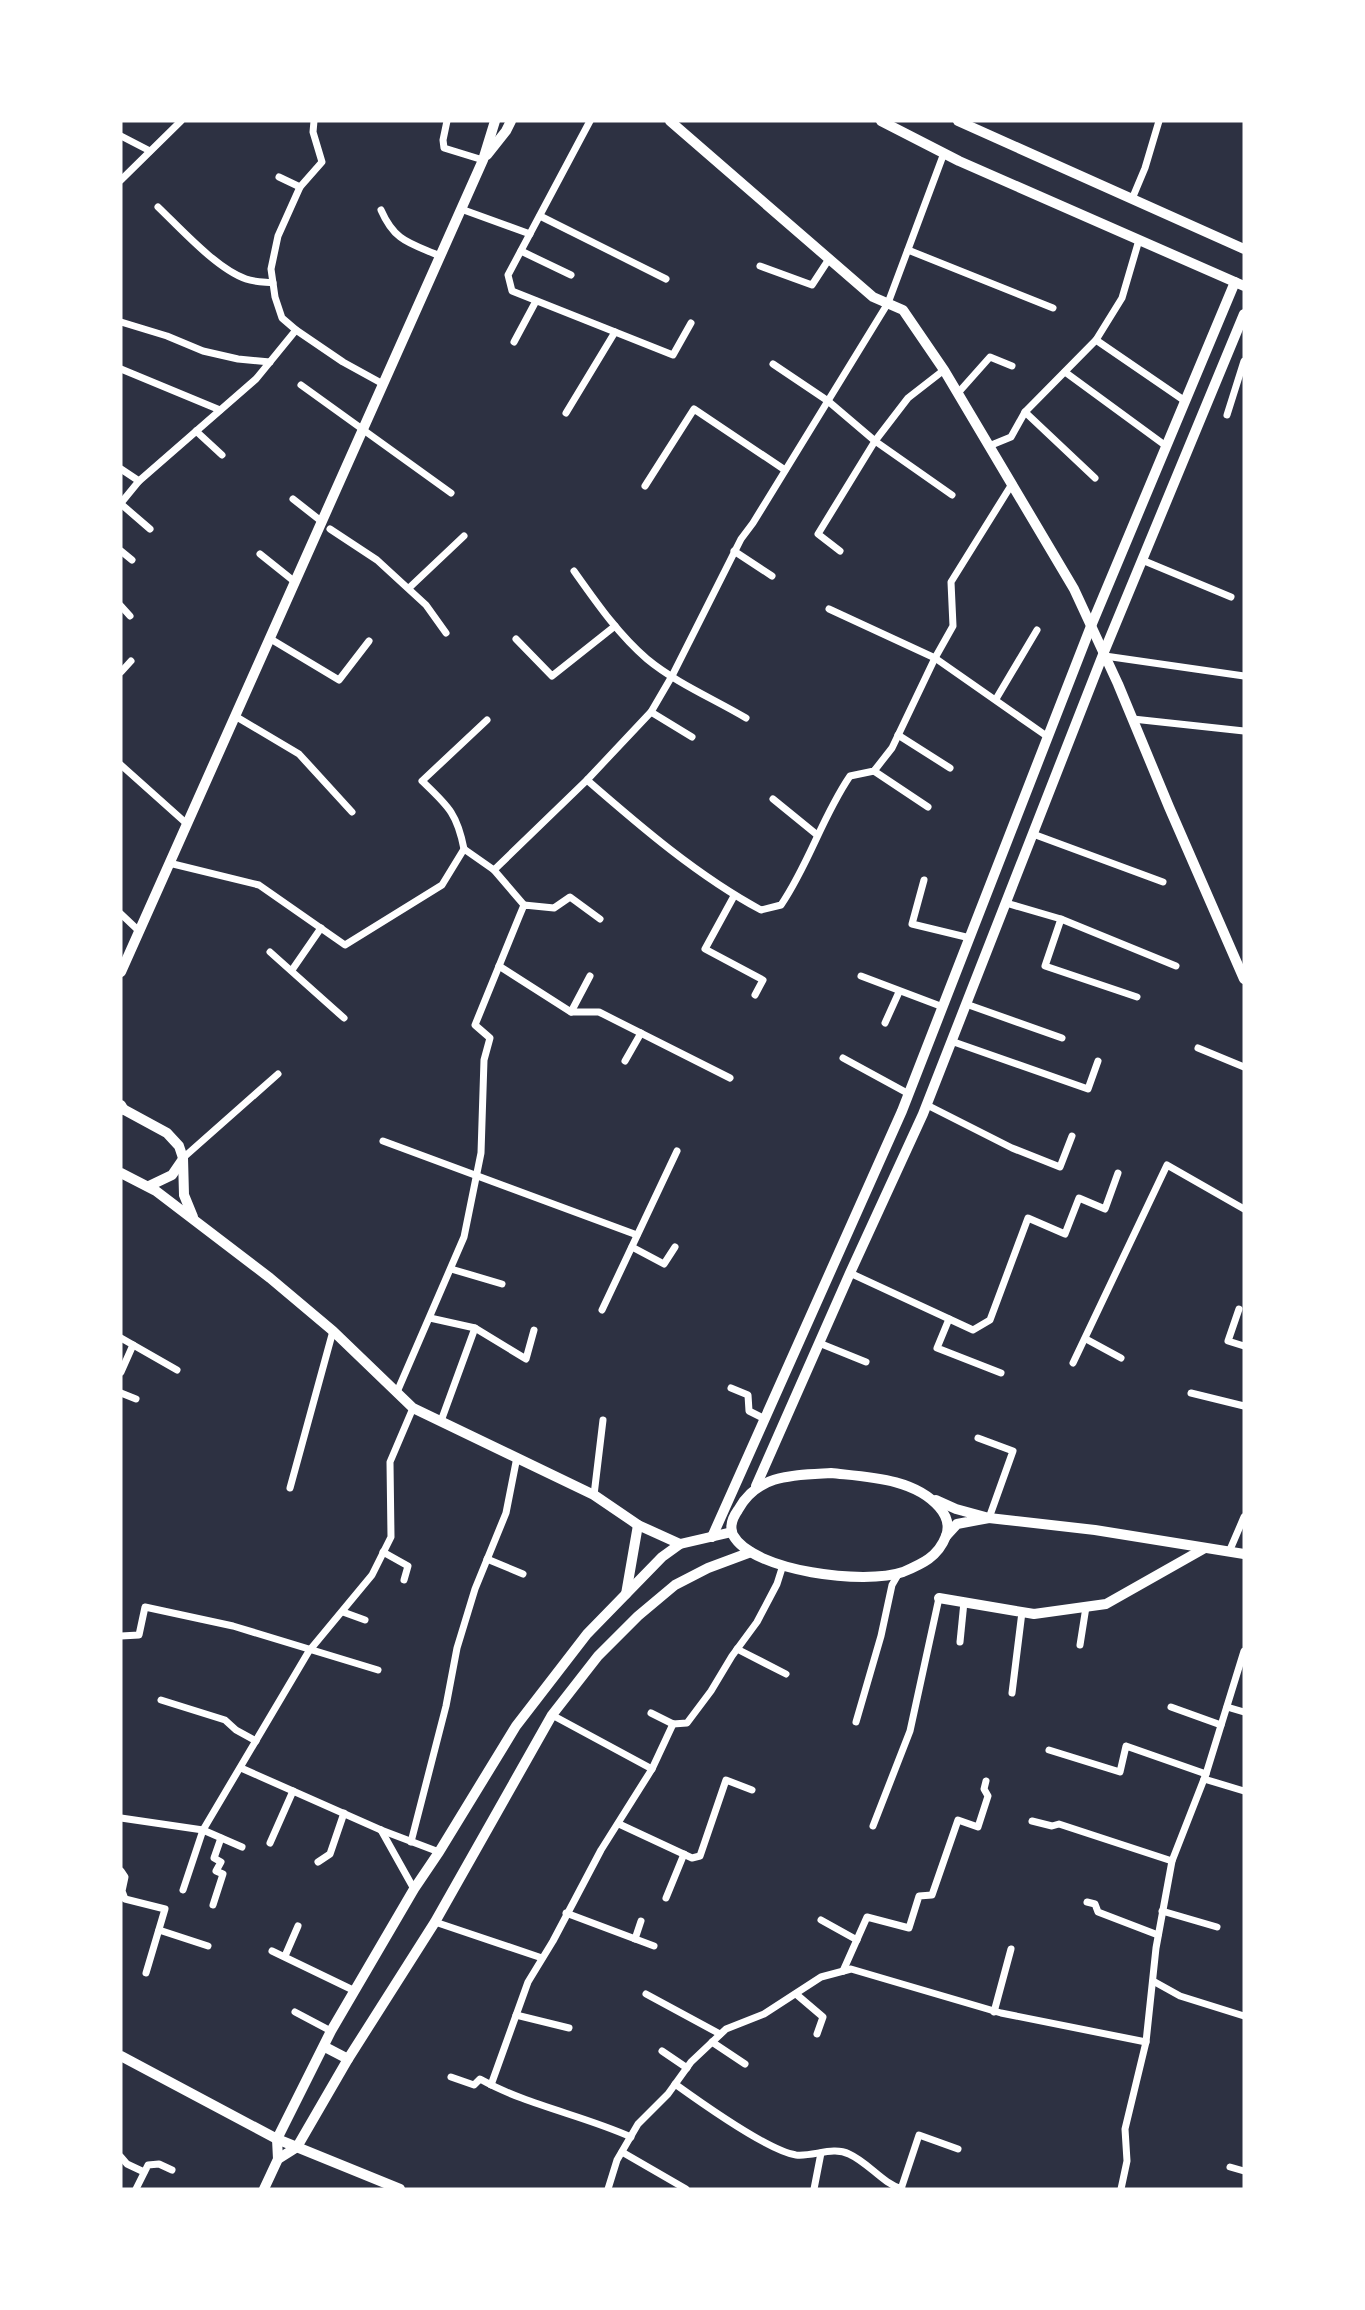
<svg xmlns="http://www.w3.org/2000/svg" width="1365" height="2310" font-family="'Open Sans',sans-serif">
	<rect width="100%" height="100%" fill="#2d3142"/>
	<g fill="none" stroke-linecap="round" stroke-linejoin="round">
		<g stroke="#fff" stroke-width="7">
			<path d="M314 121 313 132 322 162 300 187 278 236 271 269 275 297 282 318 296 330 343 362 383 384"/>
			<path d="M447 121 443 140 444 148 483 160"/>
			<path d="M590 121 508 275 512 291 673 355 691 323"/>
			<path d="M121 136 150 151"/>
			<path d="M279 177 300 187"/>
			<path d="M121 180 181 121"/>
			<path d="M1132 199 1145 168 1159 121"/>
			<path d="M158 207C181 229 217 269 246 279 254 282 265 282 273 283"/>
			<path d="M461 209 530 234"/>
			<path d="M381 210C395 242 410 243 440 256"/>
			<path d="M540 216 666 279"/>
			<path d="M908 250 1053 308"/>
			<path d="M521 251 571 275"/>
			<path d="M760 266 812 285 829 259"/>
			<path d="M121 322 167 336 203 351 238 359 270 362"/>
			<path d="M1096 340 1185 401"/>
			<path d="M514 342 536 301"/>
			<path d="M773 364 828 401 875 441 952 495"/>
			<path d="M121 369 220 410"/>
			<path d="M1065 372 1166 446"/>
			<path d="M301 385 451 493"/>
			<path d="M958 393 990 357 1012 366"/>
			<path d="M1025 412 1095 478"/>
			<path d="M566 413 615 332"/>
			<path d="M1227 415 1244 361"/>
			<path d="M196 431 222 455"/>
			<path d="M989 446 1011 437 1025 412 1096 340 1122 298 1139 240"/>
			<path d="M121 469 139 481"/>
			<path d="M645 486 694 409 785 470"/>
			<path d="M293 499 321 521"/>
			<path d="M121 503 139 481 256 379 296 330"/>
			<path d="M121 504 150 529"/>
			<path d="M330 529 377 560 426 605 446 633"/>
			<path d="M121 551 132 560"/>
			<path d="M734 551 772 576"/>
			<path d="M840 551 818 534 875 441 908 398 944 370"/>
			<path d="M260 554 295 582"/>
			<path d="M1142 560 1231 597"/>
			<path d="M574 571C596 602 618 634 647 659 676 683 714 699 746 718"/>
			<path d="M409 588 464 536"/>
			<path d="M121 606 130 616"/>
			<path d="M829 609 935 658 1048 737"/>
			<path d="M269 638 339 680 369 641"/>
			<path d="M516 639 552 676 615 626"/>
			<path d="M1105 656 1244 676"/>
			<path d="M121 672 131 661"/>
			<path d="M996 699 1037 630"/>
			<path d="M651 712 692 737"/>
			<path d="M235 716 299 754 352 812"/>
			<path d="M1133 719 1244 731"/>
			<path d="M898 735 950 768"/>
			<path d="M121 765 187 824"/>
			<path d="M874 771 928 807"/>
			<path d="M587 780C641 827 698 876 761 910L781 905C809 864 822 817 850 776L874 771 892 748 935 658 953 626 951 582 1012 484"/>
			<path d="M773 799 816 834"/>
			<path d="M1033 834 1163 882"/>
			<path d="M464 849C457 813 448 806 422 781L487 720"/>
			<path d="M169 863 259 885 345 945 442 885 464 849 494 870 587 780 651 712 672 676 741 539 753 523 888 303 944 153"/>
			<path d="M494 870 524 905"/>
			<path d="M924 880 912 924 970 938"/>
			<path d="M734 896 705 949 763 980 755 995"/>
			<path d="M1006 903 1061 919 1176 966"/>
			<path d="M121 914 139 931"/>
			<path d="M1061 919 1045 966 1137 997"/>
			<path d="M270 952 344 1018"/>
			<path d="M499 966 571 1012H599L730 1078"/>
			<path d="M292 970 321 928"/>
			<path d="M861 976 943 1007"/>
			<path d="M966 1004 1062 1038"/>
			<path d="M571 1012 590 976"/>
			<path d="M885 1023 899 992"/>
			<path d="M951 1041 1088 1089 1098 1061"/>
			<path d="M1198 1048 1244 1067"/>
			<path d="M843 1058 909 1094"/>
			<path d="M625 1061 641 1033"/>
			<path d="M927 1105 1012 1148 1060 1167 1072 1136"/>
			<path d="M383 1141 637 1235"/>
			<path d="M183 1158 278 1074"/>
			<path d="M632 1247 664 1264 675 1247"/>
			<path d="M451 1269 502 1284"/>
			<path d="M850 1273 973 1330 990 1320 1028 1218 1065 1234 1079 1198 1105 1209 1118 1173"/>
			<path d="M1239 1309 1228 1341 1244 1346"/>
			<path d="M602 1310 677 1151"/>
			<path d="M430 1318 475 1328 526 1359 534 1330"/>
			<path d="M949 1319 937 1348 1001 1373"/>
			<path d="M121 1338 177 1370"/>
			<path d="M1086 1339 1121 1358"/>
			<path d="M819 1343 866 1362"/>
			<path d="M1073 1363 1167 1165 1244 1209"/>
			<path d="M121 1372 133 1345"/>
			<path d="M731 1388 748 1395 749 1411 765 1419"/>
			<path d="M397 1392 464 1237 481 1153 484 1060 490 1038 475 1025 519 917 524 905 554 908 570 897 600 919"/>
			<path d="M121 1393 136 1399"/>
			<path d="M1191 1393 1244 1406"/>
			<path d="M441 1421 475 1328"/>
			<path d="M978 1438 1013 1451 989 1518"/>
			<path d="M290 1488 333 1331"/>
			<path d="M594 1495 603 1420"/>
			<path d="M383 1552 408 1566 404 1580"/>
			<path d="M1229 1552 1244 1517"/>
			<path d="M487 1559 523 1574"/>
			<path d="M343 1612 365 1620"/>
			<path d="M121 1636 139 1635 145 1607 233 1626 378 1670"/>
			<path d="M960 1642 964 1602"/>
			<path d="M1080 1645 1086 1607"/>
			<path d="M737 1649 786 1674"/>
			<path d="M1012 1693 1022 1612"/>
			<path d="M161 1700 225 1720 236 1730 256 1741"/>
			<path d="M1171 1707 1221 1725"/>
			<path d="M1227 1707 1244 1712"/>
			<path d="M651 1713 673 1724"/>
			<path d="M552 1715 652 1769"/>
			<path d="M856 1722 881 1636 892 1585 899 1573"/>
			<path d="M673 1724 687 1723 711 1691 732 1656 757 1622 777 1584 783 1565"/>
			<path d="M1049 1750 1120 1772 1126 1746 1206 1774"/>
			<path d="M241 1768 381 1830 439 1852"/>
			<path d="M1204 1779 1244 1791"/>
			<path d="M121 1818 203 1830 242 1847"/>
			<path d="M1032 1821 1052 1826 1059 1824 1172 1861"/>
			<path d="M619 1824 692 1858 700 1856 726 1780 752 1790"/>
			<path d="M873 1826 910 1731 939 1598"/>
			<path d="M381 1830 414 1889"/>
			<path d="M411 1842 446 1706 457 1648 475 1589 506 1513 517 1457"/>
			<path d="M270 1843 293 1791"/>
			<path d="M318 1862 330 1854 344 1813"/>
			<path d="M121 1871 125 1877 122 1891 125 1899 165 1909 146 1973"/>
			<path d="M183 1890 203 1830 309 1651 372 1575 391 1537 390 1462 413 1408"/>
			<path d="M666 1898 684 1854"/>
			<path d="M1087 1902 1095 1904 1098 1912 1158 1935"/>
			<path d="M213 1905 223 1874 216 1871 221 1862 214 1858 221 1838"/>
			<path d="M1162 1911 1217 1927"/>
			<path d="M566 1913 654 1946"/>
			<path d="M821 1920 857 1940"/>
			<path d="M435 1922 542 1958"/>
			<path d="M159 1930 208 1946"/>
			<path d="M635 1939 641 1921"/>
			<path d="M272 1951 355 1991"/>
			<path d="M285 1956 298 1926"/>
			<path d="M843 1971 867 1917 909 1928 919 1896 932 1895 958 1820 978 1827 988 1796 984 1789 986 1781"/>
			<path d="M1153 1981 1180 1996 1244 2016"/>
			<path d="M646 1994 720 2034"/>
			<path d="M796 1994 823 2017 817 2034"/>
			<path d="M295 2012 331 2031"/>
			<path d="M994 2012 1011 1949"/>
			<path d="M516 2015 569 2028"/>
			<path d="M712 2042 745 2064"/>
			<path d="M662 2051 687 2068"/>
			<path d="M451 2077 474 2085 480 2079C526 2105 582 2115 631 2137"/>
			<path d="M675 2084C700 2102 768 2151 796 2155 813 2157 833 2146 849 2154 869 2163 882 2183 902 2189"/>
			<path d="M491 2085 528 1982 553 1941 601 1850 652 1769 673 1724"/>
			<path d="M622 2152 686 2189"/>
			<path d="M121 2157 127 2164 144 2172"/>
			<path d="M1230 2167 1244 2171"/>
			<path d="M136 2189 148 2165 159 2164 172 2170"/>
			<path d="M608 2189 617 2160 638 2124 668 2094 691 2062 726 2029 764 2014 821 1977 851 1969 1001 2013 1146 2042"/>
			<path d="M814 2189 821 2153"/>
			<path d="M901 2189 919 2135 958 2149"/>
			<path d="M1121 2189 1127 2161 1125 2129 1146 2042 1156 1948 1172 1861 1206 1774 1244 1651"/>
		</g>
		<g stroke="#fff" stroke-width="10">
			<path d="M670 121 873 297 903 310 944 370 1074 589 1118 684 1169 807 1244 979"/>
			<path d="M121 1108 167 1133 179 1146 183 1158 184 1195 193 1217"/>
			<path d="M149 1186 172 1175 183 1159"/>
			<path d="M939 1598 1034 1614 1106 1604 1205 1548"/>
			<path d="M121 2056 277 2139 400 2189"/>
		</g>
		<g stroke="#fff" stroke-width="10">
			<path d="M881 121 959 161 1244 286"/>
			<path d="M958 121 1244 249"/>
			<path d="M487 155 506 131 511 121"/>
			<path d="M121 972 483 160 495 121"/>
			<path d="M121 1105 124 1110"/>
			<path d="M121 1173 156 1191 270 1278 333 1331 413 1408 594 1495 638 1525 680 1544"/>
			<path d="M831 1473C867 1477 914 1478 939 1507 947 1516 950 1525 946 1536 938 1557 922 1564 903 1572 866 1585 753 1572 733 1535 729 1526 733 1517 738 1510 757 1474 794 1475 831 1473Z"/>
			<path d="M756 1486 850 1273 923 1114 1104 652 1244 314"/>
			<path d="M936 1500 956 1509 989 1518 957 1524 946 1536"/>
			<path d="M989 1518 1095 1530 1244 1554"/>
			<path d="M712 1537 902 1111 1091 626 1235 282"/>
			<path d="M626 1594 638 1525"/>
			<path d="M325 2047 348 2059"/>
			<path d="M278 2159 277 2139 331 2031 414 1889 439 1852 516 1726 587 1634 662 1557 680 1544 732 1532"/>
			<path d="M264 2189 278 2159 297 2147 348 2059 435 1922 552 1715 598 1656 638 1616 675 1585 708 1568 751 1552"/>
		</g>
	</g>
	<rect width="1365" height="2310" fill="none" stroke="#ffffff" stroke-width="245"/>
</svg>
